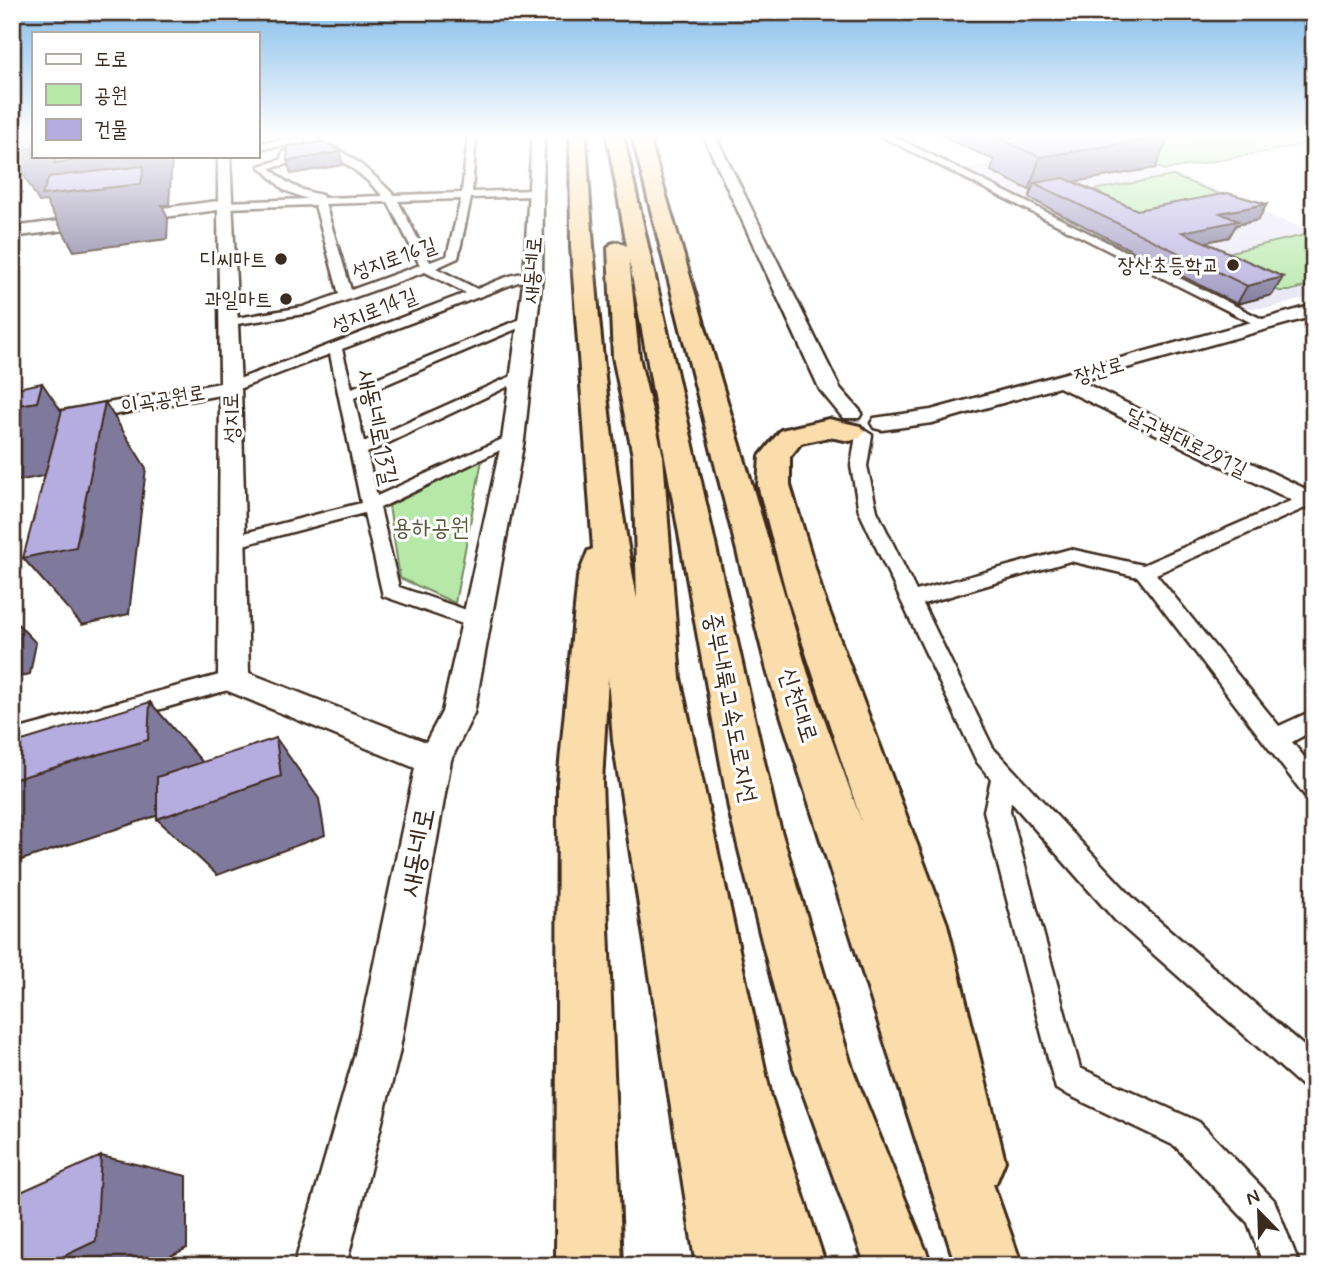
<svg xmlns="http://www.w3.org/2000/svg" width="1326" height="1278" font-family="Mynerve,'Poor Story',sans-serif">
	<rect width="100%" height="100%" fill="#fff"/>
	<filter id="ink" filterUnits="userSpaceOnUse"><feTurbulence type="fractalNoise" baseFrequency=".0143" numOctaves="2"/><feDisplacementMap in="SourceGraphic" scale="14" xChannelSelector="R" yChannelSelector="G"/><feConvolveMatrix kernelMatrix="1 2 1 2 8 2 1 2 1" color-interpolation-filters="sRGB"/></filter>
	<g filter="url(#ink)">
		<g fill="#e9e6f5">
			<path d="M1103 146 1239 199 1083 231 957 169Z"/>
			<path d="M1230 202 1242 204 1314 233V296L1269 308H1248L1232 304 1087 232Z"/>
		</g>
		<g fill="#b6e8a8" stroke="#788963" stroke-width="2">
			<path d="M1166 135H1314V143L1165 170 1103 145Z"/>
			<path d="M1173 176 1227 197 1121 218 1070 194Z"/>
			<path d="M1309 234 1314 236V284L1289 291H1279L1212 259 1213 256Z"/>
			<path d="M482 460 455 603 400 578 389 506Z"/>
		</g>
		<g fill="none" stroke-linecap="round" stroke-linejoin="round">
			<g stroke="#3b2a1e" stroke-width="5">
				<g id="street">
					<path d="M306 135H314C320 146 328 144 337 149 359 161 377 178 394 195L462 193 468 135H476L472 192 535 190 540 193 535 196 471 198 458 258 436 268 477 289C495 282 517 270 537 273V279L518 282 342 349 352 388 523 318H533L535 321 354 398 364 442 516 374H526L528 377 367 453 377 496 507 437H519L521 440 380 508 399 587 484 616 487 621 484 626 477 629 383 596 364 513 232 548 225 546 223 542 225 538 361 503 330 354 236 390H226L224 387 226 384 466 293 425 272 311 313 224 326V320L303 307 339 294 315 205 225 208 220 205 225 202 307 199 284 190 259 166 280 160 283 152 316 148 308 142ZM318 150C344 159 364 176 383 196L323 198 322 195C300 191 286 184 270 168L287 164 290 156ZM461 199 447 256 430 262 398 201ZM388 202 420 265 351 290 325 204Z"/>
					<path d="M879 135H891L1270 323 1268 326H1258Z"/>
					<path d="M305 139 306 141 302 144 257 149V143Z"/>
					<path d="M864 430 872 435 867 466 877 511 916 591 1070 549 1143 565 1302 496H1314V504L1156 574 1279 726 1314 710V730L1292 742 1314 769V799L1305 796 1138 577 1070 561 923 604 993 748 1135 900 1314 1055V1092L1303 1087 1115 920 1011 802 1010 811 1080 1068 1199 1122 1274 1200 1300 1266H1264L1248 1223 1175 1146 1056 1089 984 811 991 779 977 762 859 511 851 466 856 435Z"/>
					<path d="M234 671 242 674 245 680 242 686 12 751V731Z"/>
				</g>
			</g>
			<g stroke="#3b2a1e" stroke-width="5">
				<g id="secondary">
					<path d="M532 135H544L542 276 524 440 474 713 451 760 399 1054 346 1266H294L355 1054 415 768 223 689 218 680 220 395 12 434V420L220 383 218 210 12 237V227L218 201V156H230L241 387 249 673 426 742 442 712 502 440 524 276Z"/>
					<path d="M703 135H715L840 388 862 413 859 418H843L820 390Z"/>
					<path d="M1314 305V316L1080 381 1314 493V511L1059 387 932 423 882 430 874 428 871 423 874 418 931 410Z"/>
				</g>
			</g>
			<g stroke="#3b2a1e" stroke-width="6">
				<g id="highway">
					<path d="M570 135H586C594 290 609 447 637 599L633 456 613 357 608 248 611 244 618 242 627 246 607 135H623L776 814 852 1068 932 1266H866L794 1068 730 814 629 259 639 357 663 456 680 678 771 1097 826 1266H696L613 741 608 678 602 782 622 1266H556L558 782 578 577 588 551 593 549 571 247Z"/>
					<path d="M632 135H648L808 674 862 823 787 595 758 485 760 456 781 430 829 419 860 426 865 432 860 438 850 441 829 437 801 443 790 457V485L823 595 947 924 1005 1161 996 1183 993 1184 1022 1266H956L768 674Z"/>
				</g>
			</g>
			<use href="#street" fill="#fff" fill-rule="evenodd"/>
			<use href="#secondary" fill="#fff" fill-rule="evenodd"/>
			<use href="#highway" fill="#fbddab" fill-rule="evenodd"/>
		</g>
		<path fill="#9c95c0" stroke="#3b2a1e" stroke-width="2" d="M939 135 1169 136 1155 168 1074 182 1137 210 1258 220 1236 225 1229 237 1205 242 1283 277 1272 295 1237 304 1029 198 1032 189 1029 190 991 171 994 160Z"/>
		<g fill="#7f799c" stroke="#3b2a1e" stroke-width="2">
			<path d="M33 135V156H178V157L172 158 169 205H162L168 219 167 239 74 251 46 201 39 202 12 155V150Z"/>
			<path d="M1169 136 1155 168 1043 187 1034 183 1032 189 1029 190 1040 157Z"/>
			<path d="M340 152 343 165 291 174 287 161Z"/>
			<path d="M1267 204 1258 220 1236 225 1229 237 1174 249 1182 232 1220 213Z"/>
			<path d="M1283 277 1272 295 1237 304 1247 286Z"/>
			<path d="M42 383 87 449 84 468 12 482V406Z"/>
			<path d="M105 402 146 468 129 614 82 625 23 558Z"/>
			<path d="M12 618 36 643 30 674 12 679Z"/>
			<path d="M150 702 205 765V800L12 863V780Z"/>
			<path d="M276 738 319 799 325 835 217 875 157 819Z"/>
			<path d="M101 1156 187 1176V1248L150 1266H43Z"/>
		</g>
		<g fill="#b5addf" stroke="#3b2a1e" stroke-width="2">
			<path d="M15 135H33V148L12 150V143Z"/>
			<path d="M1019 135H1167L1169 136 1040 157 1000 139 1021 136Z"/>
			<path d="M325 142 340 152 287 161 288 146Z"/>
			<path d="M56 156H116L54 163Z"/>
			<path d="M144 166 141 184 42 195 49 177Z"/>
			<path d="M1064 178 1137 210 1228 193 1267 204 1220 213 1238 221 1182 232 1283 277 1247 286 1034 183Z"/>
			<path d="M42 383 37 402 12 406V389Z"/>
			<path d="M105 402 76 547 23 558 62 410Z"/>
			<path d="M150 702 148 740 12 780V744Z"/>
			<path d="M276 738 281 776 157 819V777Z"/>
			<path d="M101 1156 96 1241 43 1266H12V1196Z"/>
		</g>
	</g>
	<linearGradient id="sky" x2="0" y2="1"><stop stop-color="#84bcea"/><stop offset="0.43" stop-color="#fff"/><stop offset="1" stop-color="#fff" stop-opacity="0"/></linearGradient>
	<rect width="1326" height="314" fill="url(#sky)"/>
	<g fill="#3b2a1e" stroke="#fff" stroke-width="2.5">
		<circle cx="281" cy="259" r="7"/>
		<circle cx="1233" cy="265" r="7"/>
		<circle cx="286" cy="299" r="7"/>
	</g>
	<g text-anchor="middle" stroke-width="6" stroke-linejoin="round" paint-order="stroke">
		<g font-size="21" fill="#3b2a1e" stroke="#fff">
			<text transform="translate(394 258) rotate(-19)" y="7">성지로16길</text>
			<text transform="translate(532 270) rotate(-86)" y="7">새동네로</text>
			<text transform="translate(374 310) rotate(-21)" y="7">성지로14길</text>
			<text transform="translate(1099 370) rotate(-16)" y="7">장산로</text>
			<text transform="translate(163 399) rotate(-10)" y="7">이곡공원로</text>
			<text transform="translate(231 418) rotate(-91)" y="7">성지로</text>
			<text transform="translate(1187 442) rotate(26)" y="7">달구벌대로291길</text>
		</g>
		<g font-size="21" fill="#3b2a1e" stroke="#fff" text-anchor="end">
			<text x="267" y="266">디씨마트</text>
			<text x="1219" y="272">장산초등학교</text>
			<text x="272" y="306">과일마트</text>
		</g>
		<g font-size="24" fill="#3b2a1e" stroke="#fff">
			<text transform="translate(378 427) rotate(78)" y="8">새동네로13길</text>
			<text transform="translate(799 705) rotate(72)" y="8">신천대로</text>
			<text transform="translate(731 708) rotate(79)" y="8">중부내륙고속도로지선</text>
		</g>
		<g font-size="24" fill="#5a5a40" stroke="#fff">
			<text x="431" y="535">용하공원</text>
		</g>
		<g font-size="28" fill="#3b2a1e" stroke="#fff">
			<text transform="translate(416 852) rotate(-79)" y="10">새동네로</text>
		</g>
	</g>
	<rect width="1326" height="1278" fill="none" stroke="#fff" stroke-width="42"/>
	<rect x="21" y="21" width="1284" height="1236" fill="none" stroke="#3b2a1e" stroke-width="2.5" filter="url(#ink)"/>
	<rect x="32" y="32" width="228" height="126" fill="#ffffff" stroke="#b1aaa5" stroke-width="2"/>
	<rect x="46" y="54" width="35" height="10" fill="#ffffff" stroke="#b1aaa5" stroke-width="2"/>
	<text x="94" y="66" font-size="21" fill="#3b2a1e">도로</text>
	<rect x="46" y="84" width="35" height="21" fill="#b6e8a8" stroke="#b1aaa5" stroke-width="2"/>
	<text x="94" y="102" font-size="21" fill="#3b2a1e">공원</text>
	<rect x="46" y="119" width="35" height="21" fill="#b5addf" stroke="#b1aaa5" stroke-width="2"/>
	<text x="94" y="136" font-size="21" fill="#3b2a1e">건물</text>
	<g transform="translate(1259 1212) rotate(337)" stroke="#ffffff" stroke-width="5" paint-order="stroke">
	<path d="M0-5L12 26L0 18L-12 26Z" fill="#3b2a1e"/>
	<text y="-10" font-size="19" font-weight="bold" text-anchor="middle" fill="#3b2a1e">N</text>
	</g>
</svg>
